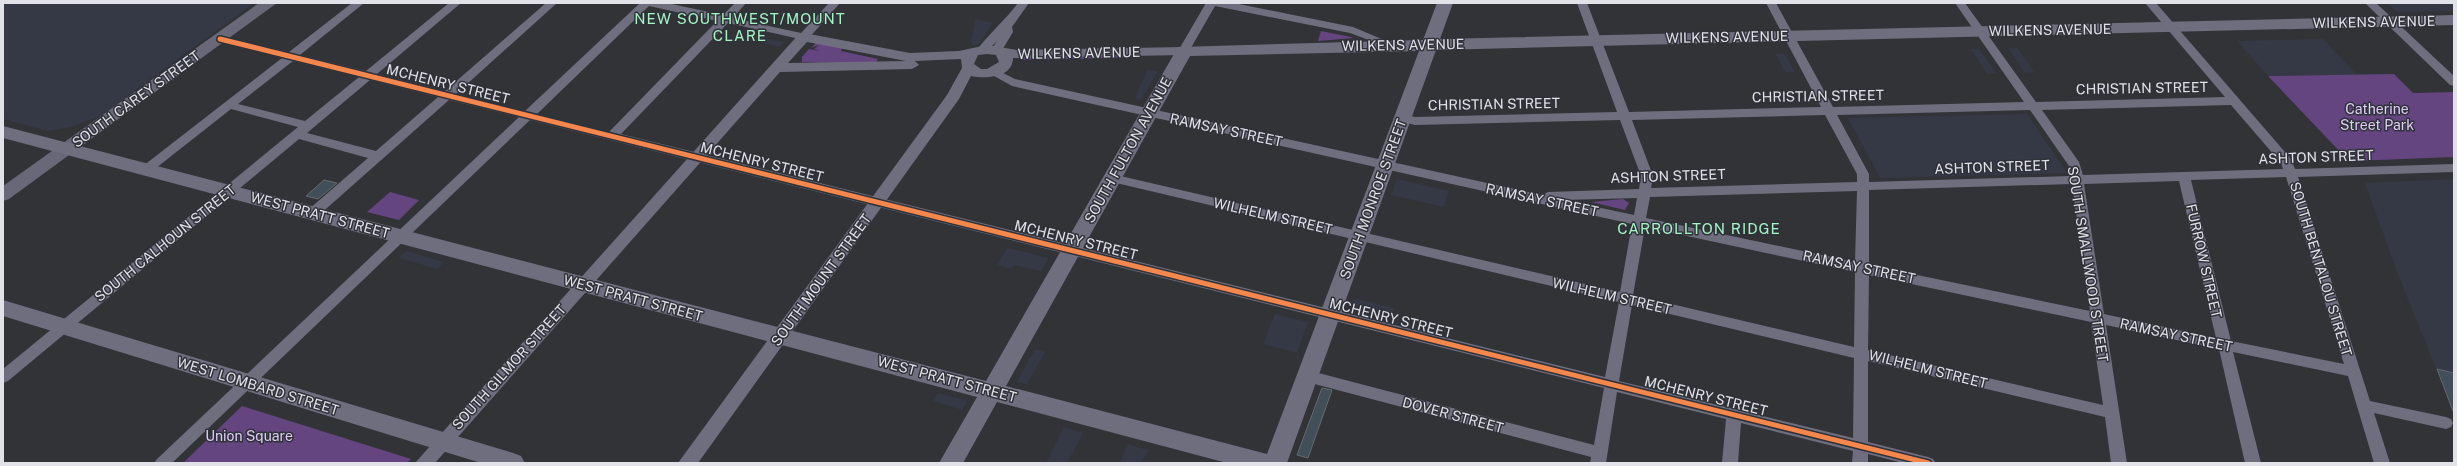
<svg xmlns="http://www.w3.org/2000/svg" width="2457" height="466" font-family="'Public Sans',sans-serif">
	<rect width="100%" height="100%" fill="#313337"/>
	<g fill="#343945">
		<path d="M3 3H254L100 116 71 127 47 131 3 119Z"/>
		<path d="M2387 3H2454V11L2398 12Z"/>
		<path d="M975 19 993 23 978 45H971Z"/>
		<path d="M754 36 784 42 780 47 750 40Z"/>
		<path d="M2323 39 2357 75 2268 76 2237 41Z"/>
		<path d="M2008 48H2017L2034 72 2025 73Z"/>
		<path d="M1971 49H1979L1996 73 1987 74Z"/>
		<path d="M1776 54H1785L1795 72H1785Z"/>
		<path d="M1147 70 1158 71 1141 100 1135 98Z"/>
		<path d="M2027 114 2067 173 1880 178 1848 118Z"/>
		<path d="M1397 179 1449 191 1444 207 1391 195Z"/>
		<path d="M2454 179V413L2397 272 2365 183Z"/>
		<path d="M1007 248 1021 251 1049 258 1041 271 1014 265 1011 269 997 265Z"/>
		<path d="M406 251 444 262 437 269 399 258Z"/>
		<path d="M1354 298 1394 308 1392 315 1352 305Z"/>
		<path d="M1275 314 1308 322 1297 353 1263 344Z"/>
		<path d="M1035 349 1045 352 1027 384 1017 382Z"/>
		<path d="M938 393 968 401 962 410 933 401Z"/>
		<path d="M1064 427 1083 433 1067 463H1046Z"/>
		<path d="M1128 444 1148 450 1142 463H1119Z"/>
	</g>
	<g fill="#644580">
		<path d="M1321 31 1351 37 1354 38 1318 41Z"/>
		<path d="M816 43 842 48 841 51 878 59 875 64 802 62V57L809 49 820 51 814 49 819 45 811 48Z"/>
		<path d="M1133 56 1119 58 1021 60V57Z"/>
		<path d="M2394 74 2413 93 2454 92V157L2352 161 2345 157 2268 76Z"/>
		<path d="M390 192 419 200 399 220 367 212Z"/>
		<path d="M1623 199 1629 203 1625 210 1591 202Z"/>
		<path d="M242 406 411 459 407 463H183Z"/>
	</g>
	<g fill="#414f59" stroke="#67696c">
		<path d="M324 180 337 183 318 199 306 196Z"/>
		<path d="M2437 369 2454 373V411H2453Z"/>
		<path d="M1322 388 1332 390 1308 458 1297 455Z"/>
	</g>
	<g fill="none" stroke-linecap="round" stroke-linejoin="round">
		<g fill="#6f6e7f" fill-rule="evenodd">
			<path d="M352 3H364L300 55 366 71 449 3H461L377 74 445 91 546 3H557L456 94 525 111 640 3H667L723 15 735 3H746L733 18 801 33 829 3H840L808 39 804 40 728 23 621 134 1605 377 1619 302 1112 182 1106 178 1112 174 1620 292 1632 224 1012 86 987 72 993 68 1015 79 1542 195 1548 192 1639 189 1641 176 1620 120 1415 125 1399 121 1397 118 1403 114 1415 117 1617 112 1577 3H1587L1629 112 1821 107 1766 3H1776L1833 107 2024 102 1955 3H1965L2036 102 2225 97 2145 3H2156L2291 159 2295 169 2454 164V172L2298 177 2370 401 2446 417 2451 419 2453 423 2451 427 2446 429 2374 413 2390 463H2374L2348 376 2233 352 2261 463H2245L2219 349 2106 325 2127 463H2111L2105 417 1868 361V442L1928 457 1933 459 1936 463H1903L1868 454V463H1852L1853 451 1741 423 1738 463H1722L1726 419 1617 392 1606 463H1590L1591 457 1307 382 1302 380 1300 376 1302 372 1307 370 1594 445 1604 388 530 120 172 463H154L157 459 519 117 449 100 318 216 313 218 307 213 308 210 368 158 299 139 8 381 3 383V369L298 127 231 109 151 172H143L141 169 143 166 282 58 216 41 214 39 216 37 220 36 289 52ZM649 6 717 21 609 132 537 114ZM293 61 359 77 305 121 238 104ZM370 80 438 97 376 151 307 133ZM2231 105 2281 163 2283 169 2083 175 2079 162 2042 110ZM2030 110 2069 166 2070 176 1869 182V174L1837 115ZM1825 115 1857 174V182L1651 188 1653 176 1632 120ZM2286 177 2344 364 2231 341 2191 180ZM2179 181 2216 338 2104 314 2084 184ZM2072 184 2090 311 1869 265V190ZM1857 191 1855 262 1646 218 1650 197ZM1637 198 1634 215 1564 200ZM1645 227 1855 272 1854 347 1633 295ZM1869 275 2091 322 2103 405 1868 350ZM1632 305 1854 358 1853 438 1619 381Z"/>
			<path d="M1018 3H1029L1012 27 1013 32 1001 52H993L991 50 997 41 987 51H979L977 49 979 47C992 31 1006 19 1018 3Z"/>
			<path d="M1206 3H1234L1353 27 1396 45 1390 48 1350 33 1215 6 1188 53H1180L1178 51Z"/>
			<path d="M2365 3H2376L2454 76V86L2450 85Z"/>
		</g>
		<path fill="#6f6e7f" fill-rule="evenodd" d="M804 33 910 53 959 51 987 45 1017 50 1184 47 1191 51 1184 55 1013 58C1013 78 985 79 971 76L959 99 698 463H678L947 95 962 68 961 59 915 61 919 65 912 69 780 72 435 463H415L799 34ZM807 42 906 61 788 63ZM987 54 996 55 999 62 987 69H981L974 64 978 55Z"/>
		<path fill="#686878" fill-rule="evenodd" d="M259 3H277L9 199 3 201V186Z"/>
		<g fill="#6e6e7e" fill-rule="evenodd">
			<path d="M1437 3H1453L1440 39 2454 15V25L1436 50 1287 463H1227L997 402 963 463H939L977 397 3 138V126L986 381 1178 47 1423 40ZM1419 51 1267 454 1006 386 1190 56Z"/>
			<path d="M3 300 513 453 521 456 525 463H481L3 316Z"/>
		</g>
		<g stroke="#2f3239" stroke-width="8">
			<path id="cycleway" d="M220 39 1928 463"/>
		</g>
		<use href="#cycleway" stroke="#f5874c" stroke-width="5"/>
	</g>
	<g text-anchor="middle" stroke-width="3" stroke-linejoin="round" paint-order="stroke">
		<g font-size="14" fill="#e0e2e7" stroke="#2f3239">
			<text transform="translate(2374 22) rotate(-1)" y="5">WILKENS AVENUE</text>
			<text transform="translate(2050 30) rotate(-1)" y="5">WILKENS AVENUE</text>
			<text transform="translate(1727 37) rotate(-1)" y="5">WILKENS AVENUE</text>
			<text transform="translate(1403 45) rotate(-1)" y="5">WILKENS AVENUE</text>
			<text transform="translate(1079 53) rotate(-1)" y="5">WILKENS AVENUE</text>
			<text transform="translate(448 84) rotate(14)" y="5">MCHENRY STREET</text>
			<text transform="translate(2142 88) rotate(-1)" y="5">CHRISTIAN STREET</text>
			<text transform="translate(1818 96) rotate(-1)" y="5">CHRISTIAN STREET</text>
			<text transform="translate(136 99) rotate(-36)" y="5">SOUTH CAREY STREET</text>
			<text transform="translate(1494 104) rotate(-1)" y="5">CHRISTIAN STREET</text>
			<text transform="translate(1226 130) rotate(12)" y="5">RAMSAY STREET</text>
			<text transform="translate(1128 150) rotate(-61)" y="5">SOUTH FULTON AVENUE</text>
			<text transform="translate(2316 157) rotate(-2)" y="5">ASHTON STREET</text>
			<text transform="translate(762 162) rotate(14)" y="5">MCHENRY STREET</text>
			<text transform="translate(1992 167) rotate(-2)" y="5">ASHTON STREET</text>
			<text transform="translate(1668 176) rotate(-2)" y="5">ASHTON STREET</text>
			<text transform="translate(1373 199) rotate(-70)" y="5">SOUTH MONROE STREET</text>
			<text transform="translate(1542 200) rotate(12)" y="5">RAMSAY STREET</text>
			<text transform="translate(320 215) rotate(15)" y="5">WEST PRATT STREET</text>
			<text transform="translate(1273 216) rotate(13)" y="5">WILHELM STREET</text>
			<text transform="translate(1076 240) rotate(14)" y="5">MCHENRY STREET</text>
			<text transform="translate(165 243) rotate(-39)" y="5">SOUTH CALHOUN STREET</text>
			<text transform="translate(2204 261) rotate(77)" y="5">FURROW STREET</text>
			<text transform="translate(2088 264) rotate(81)" y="5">SOUTH SMALLWOOD STREET</text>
			<text transform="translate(1859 267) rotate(12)" y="5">RAMSAY STREET</text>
			<text transform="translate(2321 269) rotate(73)" y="5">SOUTH BENTALOU STREET</text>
			<text transform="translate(821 280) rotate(-54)" y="5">SOUTH MOUNT STREET</text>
			<text transform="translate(1612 296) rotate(13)" y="5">WILHELM STREET</text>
			<text transform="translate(633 298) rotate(15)" y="5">WEST PRATT STREET</text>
			<text transform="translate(1391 318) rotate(14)" y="5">MCHENRY STREET</text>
			<text transform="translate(2176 335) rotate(12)" y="5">RAMSAY STREET</text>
			<text transform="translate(509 367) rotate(-48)" y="5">SOUTH GILMOR STREET</text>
			<text transform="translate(1928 369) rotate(14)" y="5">WILHELM STREET</text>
			<text transform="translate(947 379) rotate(15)" y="5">WEST PRATT STREET</text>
			<text transform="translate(258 386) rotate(17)" y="5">WEST LOMBARD STREET</text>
			<text transform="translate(1706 396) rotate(14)" y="5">MCHENRY STREET</text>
			<text transform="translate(1453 415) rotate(15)" y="5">DOVER STREET</text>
		</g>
		<g font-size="14" fill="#e1ccf6" stroke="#2f3239">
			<text x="2377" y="114">Catherine<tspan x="2377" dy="16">Street Park</tspan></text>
			<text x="249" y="441">Union Square</text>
		</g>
		<g font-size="15" letter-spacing="1" fill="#a6f3c4" stroke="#2f3239">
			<text x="740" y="24">NEW SOUTHWEST/MOUNT<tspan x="740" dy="17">CLARE</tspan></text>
			<text x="1699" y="234">CARROLLTON RIDGE</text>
		</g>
	</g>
	<rect width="2457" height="466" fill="none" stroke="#e0e2e7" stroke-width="8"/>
</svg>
